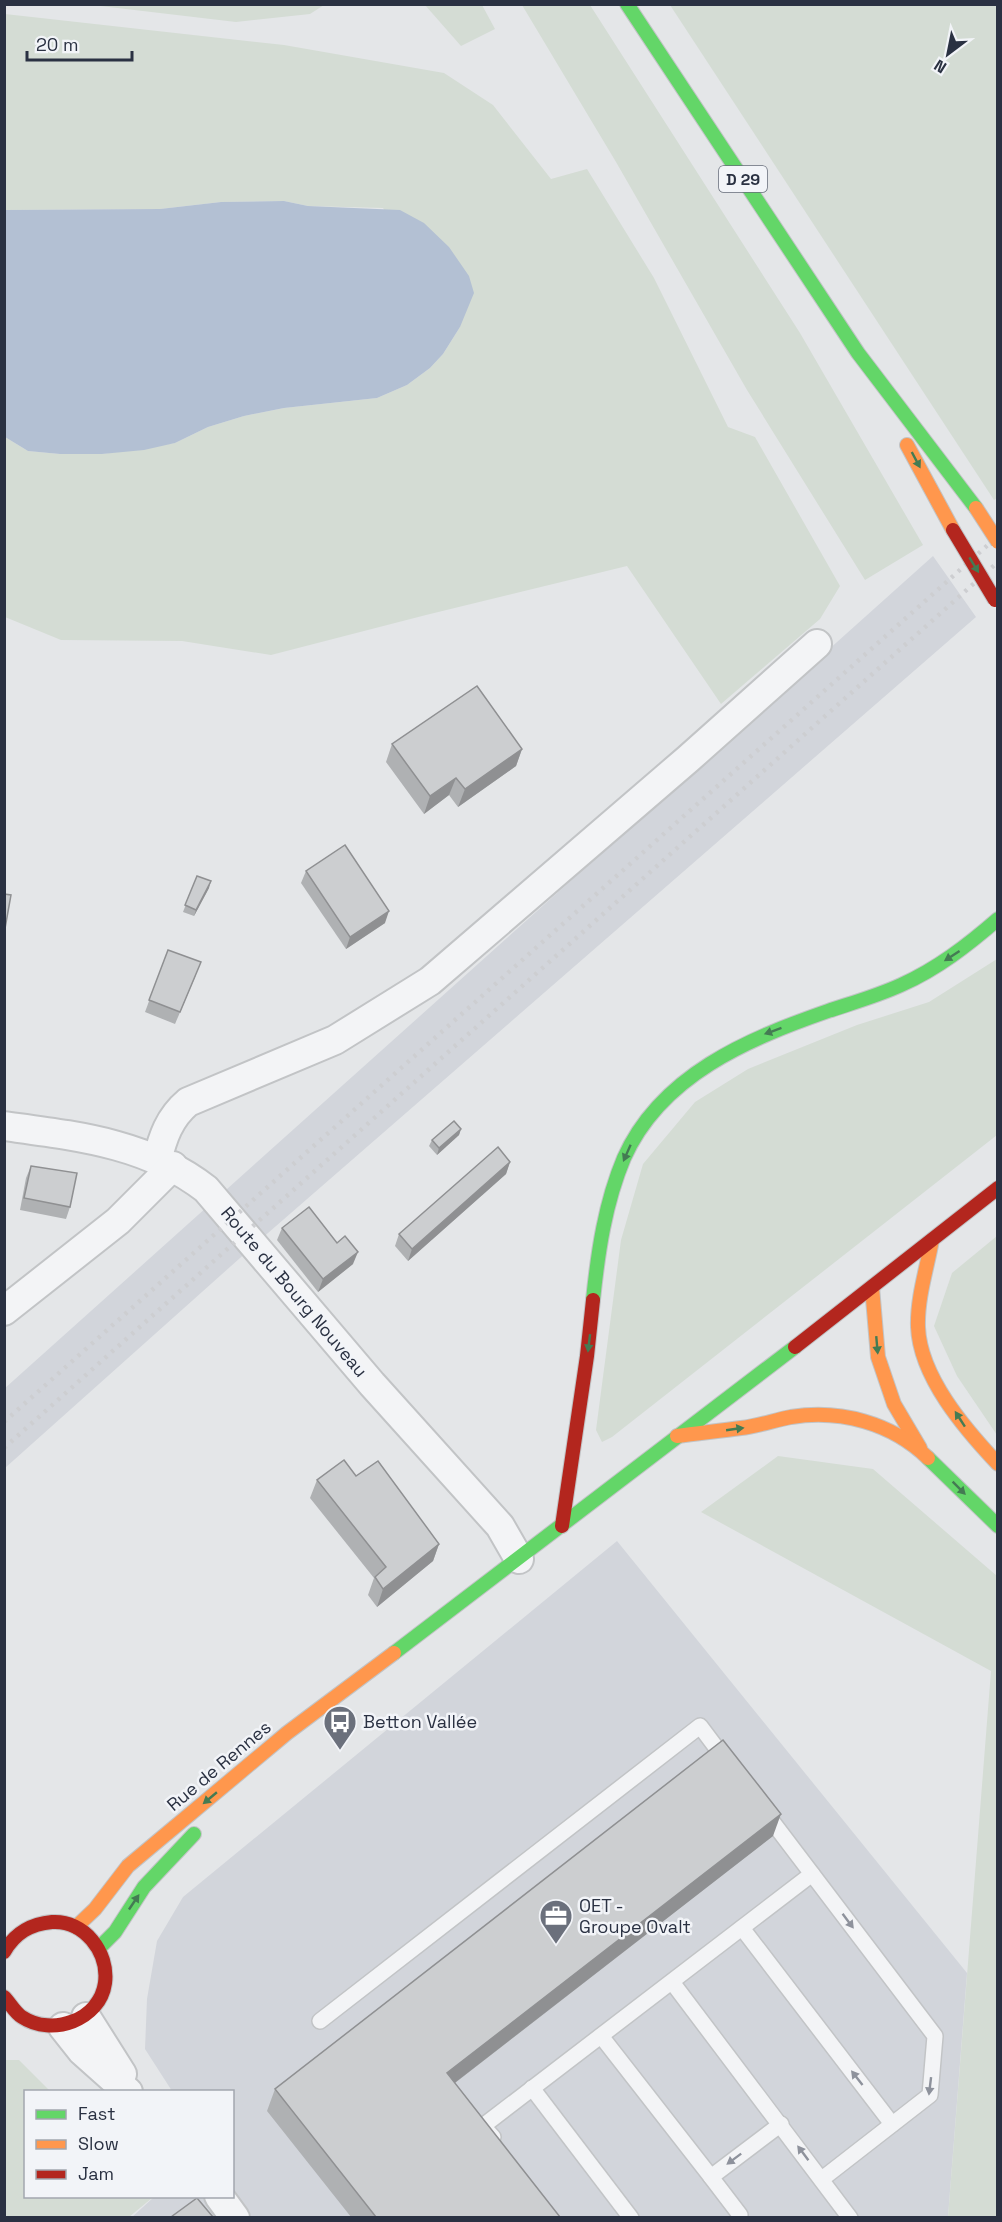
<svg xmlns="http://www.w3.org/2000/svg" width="1002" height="2222" font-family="'Space Grotesk',sans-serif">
	<rect width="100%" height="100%" fill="#e4e6e8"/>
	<g fill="#d2d5db">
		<path d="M933 556 976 617 268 1233 5 1468 4 1389Z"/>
		<path d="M617 1541 967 1973 948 2217 131 2218 154 2197 232 2196V2092L172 2091 145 2049 147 1999 157 1941 183 1897Z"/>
	</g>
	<g fill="#d4dcd4">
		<path d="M92 5H324L310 14 236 22Z"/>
		<path d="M425 5H482L495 29 461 46Z"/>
		<path d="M522 5H590L800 333 923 545 865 580 747 390 616 162Z"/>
		<path d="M670 5H997L998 497 994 500Z"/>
		<path d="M5 14 284 45 444 73 493 105 551 179 587 169 654 278 728 427 755 437 840 586 820 619 721 704 627 566 426 615 271 655 182 641 61 640 5 617V437L28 451 60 454H102L175 443 208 427 244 416 284 408 377 398 407 385 430 368 443 354 460 327 383 208 308 206 284 201 221 202 160 209 5 210Z"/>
		<path d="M997 959V1135L612 1437 602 1442 596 1430 621 1240 643 1164 695 1102 748 1069 857 1025 929 1002Z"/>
		<path d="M997 1236V1435L957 1376 934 1326 952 1273Z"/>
		<path d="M778 1456 873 1469 997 1576V2217H948L991 1671 701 1512Z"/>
		<path d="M5 2060H19L50 2091 26 2092V2196L152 2198 129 2217H5Z"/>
	</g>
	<path fill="#b3c0d3" d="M284 201 308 206 400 210 424 223 449 247 469 276 474 293 460 327 443 354 430 368 407 385 377 398 284 408 244 416 208 427 175 443 144 450 102 454H60L28 451 5 437V210L160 209 221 202Z"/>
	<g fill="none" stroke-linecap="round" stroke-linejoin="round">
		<g stroke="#c2c4c6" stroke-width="18">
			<g id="lane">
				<path d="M765 1812 935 2036 930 2095 822 2179"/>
				<path d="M742 1928 892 2124"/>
				<path d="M672 1982 850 2218"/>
				<path d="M320 2021 700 1726 727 1762"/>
				<path d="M601 2036 711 2177 781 2124"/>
				<path d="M532 2088 631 2218"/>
				<path d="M493 2137 483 2126 812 1874"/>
				<path d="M711 2177 740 2215"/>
			</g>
		</g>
		<g stroke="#c2c4c6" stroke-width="32">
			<g id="street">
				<path d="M4 1126C77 1136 147 1143 206 1189L372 1384 500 1526 519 1559"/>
				<path d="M157 1160C163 1137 169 1118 188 1102L335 1040 430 981 688 759 817 644"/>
				<path d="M4 1311 118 1221 173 1166"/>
				<path d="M86 2017 122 2074"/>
				<path d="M63 2027 82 2051 128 2092"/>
				<path d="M219 2196 235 2218"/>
			</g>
		</g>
		<g stroke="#c2c4c6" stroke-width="16">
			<g id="fast">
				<path d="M627 4 858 353 976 508"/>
				<path d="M593 1300C598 1252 605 1203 624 1158 661 1075 748 1039 828 1011 852 1003 877 996 901 985 937 969 968 945 998 919"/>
				<path d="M928 1458 998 1526"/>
				<path d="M394 1653 795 1347"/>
				<path d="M99 1948 115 1932 144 1887 194 1834"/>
			</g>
		</g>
		<g stroke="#c2c4c6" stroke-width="16">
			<g id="slow">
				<path d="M907 445 953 530"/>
				<path d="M932 1240C927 1268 917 1298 918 1327 920 1377 965 1429 998 1464"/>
				<path d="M872 1287 878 1357 894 1404 920 1448"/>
				<path d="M677 1436C698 1433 720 1431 741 1428 758 1426 775 1420 791 1417 840 1409 892 1423 928 1458"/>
				<path d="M76 1927 95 1909 128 1866 287 1733 394 1653"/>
			</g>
		</g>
		<g stroke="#c2c4c6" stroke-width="16">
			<g id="jam">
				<path d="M795 1347 998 1188"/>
				<path d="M562 1526 587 1356 593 1300"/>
				<path d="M4 1952C15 1933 30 1924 52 1922 84 1920 109 1952 105 1983 100 2020 52 2037 22 2017 15 2013 10 2003 4 1997"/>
			</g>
		</g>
		<use href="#lane" stroke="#f3f4f6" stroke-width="15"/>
		<use href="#street" stroke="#f3f4f6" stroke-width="28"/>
		<use href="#fast" stroke="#63d668" stroke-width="14"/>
		<use href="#slow" stroke="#ff974d" stroke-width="14"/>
		<use href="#jam" stroke="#b3261e" stroke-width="14"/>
		<g stroke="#cdced1" stroke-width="4.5" stroke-dasharray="3 6" stroke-linecap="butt">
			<path d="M4 1422 998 536"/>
			<path d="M4 1448 998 562"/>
		</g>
		<g stroke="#c0c3c6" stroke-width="16" stroke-linecap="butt">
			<path id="slow-bridge" d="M976 508 998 542"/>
		</g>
		<g stroke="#c0c3c6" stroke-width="16" stroke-linecap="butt">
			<path id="jam-bridge" d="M953 530 995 600"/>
		</g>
		<use href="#slow-bridge" stroke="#ff974d" stroke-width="14"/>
		<use href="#jam-bridge" stroke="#b3261e" stroke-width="14"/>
	</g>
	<g fill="#afb1b3">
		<path d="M392 744 522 749 516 766 458 807 449 795 424 814 386 762Z"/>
		<path d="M306 871 385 923 346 949 301 883Z"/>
		<path d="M197 876 209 888 194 916 183 912Z"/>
		<path d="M168 950 196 975 175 1024 145 1012Z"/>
		<path d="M461 1129 459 1135 437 1155 429 1146 432 1140Z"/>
		<path d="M510 1162 506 1174 408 1261 395 1246 399 1234Z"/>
		<path d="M31 1166 70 1207 66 1219 20 1210 26 1178Z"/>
		<path d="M282 1228 353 1264 318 1292 277 1240Z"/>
		<path d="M356 1476 439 1544 433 1561 377 1607 368 1595 374 1578 310 1498 317 1480Z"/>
		<path d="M773 1836 455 2083 560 2217H351L267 2111 275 2089Z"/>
	</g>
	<g fill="#8f9092">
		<path d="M522 749 516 766 458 807 465 789Z"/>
		<path d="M456 778 449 795 424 814 430 796Z"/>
		<path d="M211 881 209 888 194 916 196 910Z"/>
		<path d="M389 911 385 923 346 949 350 937Z"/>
		<path d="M461 1129 459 1135 437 1155 439 1148Z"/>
		<path d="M510 1162 506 1174 408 1261 412 1249Z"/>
		<path d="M358 1252 353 1264 318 1292 323 1279Z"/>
		<path d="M439 1544 433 1561 377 1607 383 1589Z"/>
		<path d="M781 1814 773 1836 439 2095 447 2073Z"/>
	</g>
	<g fill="#ccced0" stroke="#8f9092" stroke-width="1.5">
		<path d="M477 686 522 749 465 789 456 778 430 796 392 744Z"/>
		<path d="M345 845 389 911 350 937 306 871Z"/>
		<path d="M197 876 211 881 196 910 185 905Z"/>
		<path d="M4 894 11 895 4 934Z"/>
		<path d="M168 950 201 962 180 1012 149 1000Z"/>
		<path d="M454 1121 461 1129 439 1148 432 1140Z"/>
		<path d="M498 1147 510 1162 412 1249 399 1234Z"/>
		<path d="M31 1166 77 1173 70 1207 24 1198Z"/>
		<path d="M309 1207 337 1243 345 1236 358 1252 323 1279 282 1228Z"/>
		<path d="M344 1460 356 1476 378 1461 439 1544 383 1589 375 1577 386 1567 317 1480Z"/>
		<path d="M723 1740 781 1814 447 2073 560 2217H376L275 2089Z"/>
		<path d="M197 2198 213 2217H171Z"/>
	</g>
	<defs><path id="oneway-solid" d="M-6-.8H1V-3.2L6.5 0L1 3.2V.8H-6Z" transform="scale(1.5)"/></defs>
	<g fill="#447b53">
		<use href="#oneway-solid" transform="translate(916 460) rotate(62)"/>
		<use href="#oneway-solid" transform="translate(974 565) rotate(59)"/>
		<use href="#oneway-solid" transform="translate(952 956) rotate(147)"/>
		<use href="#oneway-solid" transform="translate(773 1031) rotate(160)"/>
		<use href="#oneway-solid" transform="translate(627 1153) rotate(114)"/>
		<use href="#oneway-solid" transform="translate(589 1343) rotate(97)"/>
		<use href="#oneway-solid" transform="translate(877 1345) rotate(85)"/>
		<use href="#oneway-solid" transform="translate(960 1419) rotate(-123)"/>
		<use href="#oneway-solid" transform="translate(735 1429) rotate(-8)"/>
		<use href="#oneway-solid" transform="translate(959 1488) rotate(45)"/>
		<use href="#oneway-solid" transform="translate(210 1798) rotate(140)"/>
		<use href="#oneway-solid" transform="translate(134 1902) rotate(-56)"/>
	</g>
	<g fill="#8e929c">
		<use href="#oneway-solid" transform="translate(848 1921) rotate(53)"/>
		<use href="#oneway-solid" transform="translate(857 2078) rotate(-128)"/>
		<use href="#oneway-solid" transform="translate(930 2086) rotate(97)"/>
		<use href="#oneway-solid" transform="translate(803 2153) rotate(-127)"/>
		<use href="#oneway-solid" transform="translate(734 2159) rotate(143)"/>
	</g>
	<defs>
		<g id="bus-pin" transform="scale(1.725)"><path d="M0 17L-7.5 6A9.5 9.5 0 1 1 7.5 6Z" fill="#6b707c" stroke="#f2f4f8"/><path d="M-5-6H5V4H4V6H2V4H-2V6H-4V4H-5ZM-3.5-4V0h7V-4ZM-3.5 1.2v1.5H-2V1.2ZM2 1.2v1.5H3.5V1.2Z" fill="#fff"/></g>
		<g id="office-pin" transform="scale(1.725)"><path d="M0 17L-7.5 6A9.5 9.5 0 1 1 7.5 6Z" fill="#6b707c" stroke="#f2f4f8"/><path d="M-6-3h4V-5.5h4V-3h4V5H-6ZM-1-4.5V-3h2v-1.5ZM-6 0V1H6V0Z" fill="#fff"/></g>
	</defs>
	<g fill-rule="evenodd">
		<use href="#bus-pin" x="340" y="1722"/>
		<use href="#office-pin" x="556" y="1916"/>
	</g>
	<g text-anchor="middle" stroke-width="5" stroke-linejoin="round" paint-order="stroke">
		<rect fill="#f2f4f8" stroke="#666c79" stroke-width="1.5" x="719" y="166" width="48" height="26" rx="4.5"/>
		<g font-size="16" font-weight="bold" fill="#2a3142">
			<text x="743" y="185">D 29</text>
		</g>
		<g font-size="18" fill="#2a3142" stroke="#f2f4f8">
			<text transform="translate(294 1292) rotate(50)" y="6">Route du Bourg Nouveau</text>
			<text transform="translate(219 1766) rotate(-40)" y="6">Rue de Rennes</text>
		</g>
		<g font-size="18" fill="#2a3142" stroke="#f2f4f8" text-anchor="start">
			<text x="363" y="1728">Betton Vallée</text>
			<text x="579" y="1912">OET -<tspan x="579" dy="21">Groupe Ovalt</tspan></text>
		</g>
	</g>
	<rect width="1002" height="2222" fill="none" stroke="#2a3142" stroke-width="12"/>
	<rect x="24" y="2090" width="210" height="108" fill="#f2f4f8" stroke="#a2a6af" stroke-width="1.5"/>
	<rect x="36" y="2110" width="30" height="9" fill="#63d668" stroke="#a2a6af" stroke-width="1.5"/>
	<text x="78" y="2120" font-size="18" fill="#2a3142">Fast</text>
	<rect x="36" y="2140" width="30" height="9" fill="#ff974d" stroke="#a2a6af" stroke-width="1.5"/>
	<text x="78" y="2150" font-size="18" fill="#2a3142">Slow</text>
	<rect x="36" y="2170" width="30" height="9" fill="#b3261e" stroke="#a2a6af" stroke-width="1.5"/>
	<text x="78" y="2180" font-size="18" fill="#2a3142">Jam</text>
	<g transform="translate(948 54) rotate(212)" stroke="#f2f4f8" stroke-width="4.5" paint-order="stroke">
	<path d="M0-4.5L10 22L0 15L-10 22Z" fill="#2a3142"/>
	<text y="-9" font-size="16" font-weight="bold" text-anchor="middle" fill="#2a3142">N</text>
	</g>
	<path d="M27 51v9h105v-9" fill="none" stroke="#2a3142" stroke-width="3"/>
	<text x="36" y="51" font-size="18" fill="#2a3142" stroke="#f2f4f8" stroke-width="4.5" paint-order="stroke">20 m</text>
</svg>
